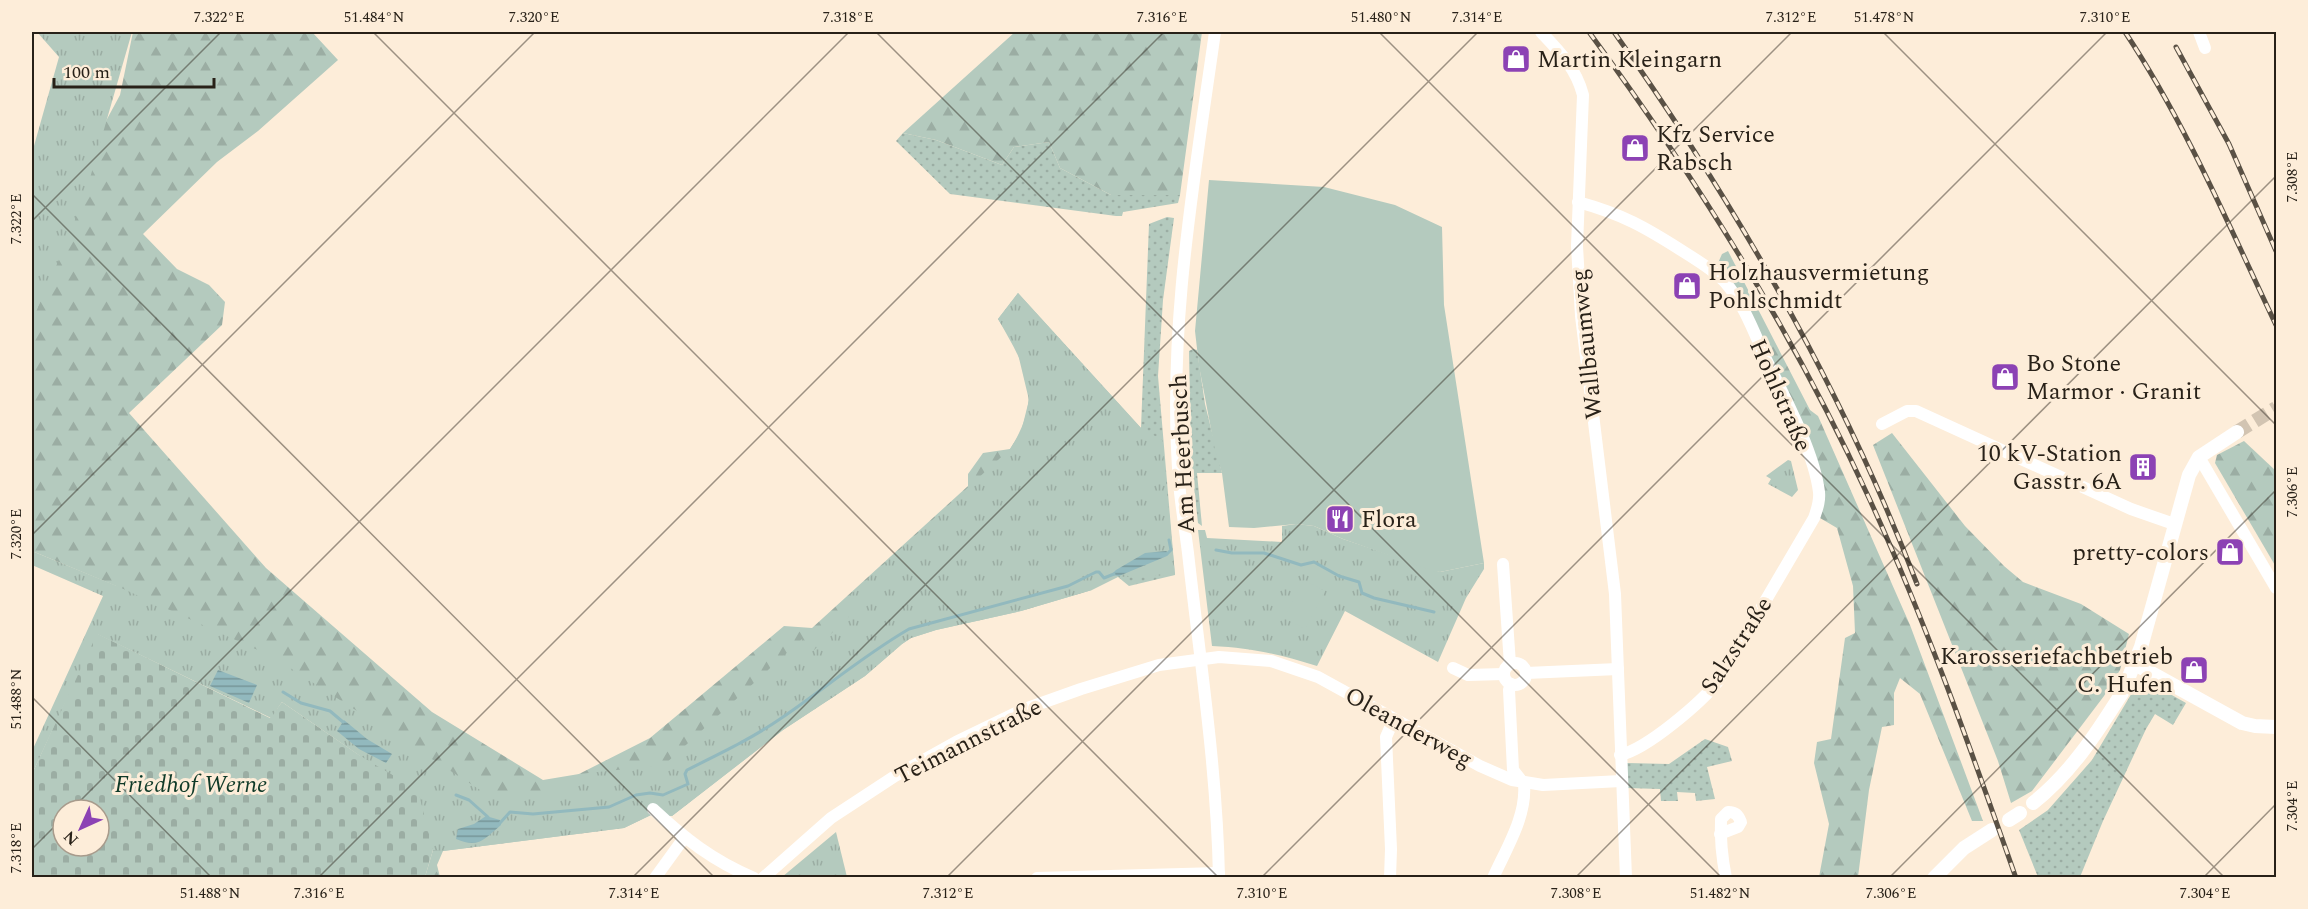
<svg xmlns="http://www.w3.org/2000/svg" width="2308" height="909" font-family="Spectral,serif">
	<defs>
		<pattern id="grass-dots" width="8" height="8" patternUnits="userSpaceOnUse" patternTransform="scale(1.5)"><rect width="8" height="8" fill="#b4cabe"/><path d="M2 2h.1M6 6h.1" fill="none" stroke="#9bada3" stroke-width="1.8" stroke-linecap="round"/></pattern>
		<pattern id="forest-firs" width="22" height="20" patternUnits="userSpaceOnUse" patternTransform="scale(1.5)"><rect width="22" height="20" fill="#b4cabe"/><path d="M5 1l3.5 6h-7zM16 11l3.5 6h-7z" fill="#9bada3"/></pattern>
		<pattern id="cemetery-stones" width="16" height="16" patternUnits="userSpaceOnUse" patternTransform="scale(1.5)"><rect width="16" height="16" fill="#b4cabe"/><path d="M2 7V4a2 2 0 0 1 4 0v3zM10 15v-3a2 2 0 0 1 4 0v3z" fill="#9bada3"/></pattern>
		<pattern id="park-tufts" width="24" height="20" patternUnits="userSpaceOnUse" patternTransform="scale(1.5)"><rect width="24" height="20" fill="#b4cabe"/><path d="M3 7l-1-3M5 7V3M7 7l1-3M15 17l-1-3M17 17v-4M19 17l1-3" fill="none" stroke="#9bada3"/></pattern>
		<pattern id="water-rules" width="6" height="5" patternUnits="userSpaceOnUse" patternTransform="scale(1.5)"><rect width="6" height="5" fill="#92b9be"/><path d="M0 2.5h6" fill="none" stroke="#779699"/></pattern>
	</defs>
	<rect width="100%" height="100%" fill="#fdedd9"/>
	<g fill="url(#grass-dots)">
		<path d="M903 133 936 140 1002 165 1014 147 1049 142 1060 168 1111 195H1180L1178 203 1123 212 1122 216H1116L950 194 896 141Z"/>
		<path d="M1167 217 1174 218 1163 300 1158 376 1175 575 1129 586 1118 577 1082 451 998 319 1018 293 1141 428 1149 224Z"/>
		<path d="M1193 349 1197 350 1205 404 1222 473H1197L1202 526 1198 523 1191 460 1189 351Z"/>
		<path d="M2139 681H2147L2186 703 2173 725 2155 714 2146 729 2103 821 2080 877H2038L2019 830 2048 810 2092 760Z"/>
		<path d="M1705 739 1728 747 1732 761 1707 767 1715 799 1696 801 1695 793 1677 792 1678 801H1661L1660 789 1627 788V763L1669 764Z"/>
	</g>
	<g fill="url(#forest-firs)">
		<path d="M133 32H312L338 60 258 131 217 162 143 234 177 269 209 285 225 302 222 325 129 413 266 568 432 712 543 780 579 774 650 738 784 626 812 628 968 486V474L983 453 1010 449 1021 432 1029 400 1018 354 1021 353 1092 590 1021 611 936 630 911 638 902 644 865 676 783 730 672 816 651 815 624 828 443 851 437 865 440 877H425L433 850 359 755 116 586 32 551V274L87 156 120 95Z"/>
		<path d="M1015 32H1202L1180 195H1111L1060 168 1049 142 1014 147 1002 165 936 140 903 133Z"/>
		<path d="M1728 251 1810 410 1818 416 1910 625 1983 821H1972L1920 694 1900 678 1894 693V725L1882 727 1869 790 1858 877H1819L1829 824 1814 763 1817 742 1831 739 1845 638 1855 633 1853 586 1837 528 1820 518 1823 499 1757 337 1718 263 1722 254Z"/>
		<path d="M1892 433 1965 526 2004 566 2023 582 2081 604 2129 634 2120 670 2104 696 2032 791 2011 803 1998 761 1873 445Z"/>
		<path d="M2244 441 2276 471V567L2215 463 2217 455Z"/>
	</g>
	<path fill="url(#cemetery-stones)" fill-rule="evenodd" d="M96 633 270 718 282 702 359 755 418 790 433 850 425 877 32 878V774ZM63 810H99V846H63Z"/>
	<g fill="url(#park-tufts)">
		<path d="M37 32H132L88 185 68 239 32 321V153L59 57Z"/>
		<path d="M1018 293 1141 428 1162 440 1175 575 1118 577 1092 590 1021 611 936 630 911 638 902 644 865 676 783 730 672 816 651 815 624 828 443 851 433 850 418 790 359 755 282 702 271 718 97 634 32 774V751L103 596 32 565V551L117 586 273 657 488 795 549 794 579 774 664 765 802 639 814 650 858 608 848 597 1010 449C1044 396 1026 368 998 319Z"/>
		<path d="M1788 460 1791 461 1798 490 1792 497 1768 484 1771 479 1766 476Z"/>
		<path d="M1296 524 1314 526 1343 539 1440 572 1484 563V569L1466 598 1438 662 1345 611 1317 666C1279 654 1252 648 1212 646L1198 530H1205L1207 538 1282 542V526Z"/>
		<path d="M836 832 847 877H782Z"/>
	</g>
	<g fill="#b4cabe">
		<path d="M1209 180 1324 187 1395 205 1442 227 1444 305 1484 563 1440 572 1433 571 1343 539 1314 526 1296 524 1254 528 1229 527 1222 473 1215 450 1199 366 1195 331Z"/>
		<path d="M1304 580 1325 591 1305 629 1284 618Z"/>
	</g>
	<g fill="url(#water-rules)">
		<path d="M1166 551 1169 553 1167 556 1119 576 1111 575 1116 570 1145 553Z"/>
		<path d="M218 670 257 685 249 703 210 686Z"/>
		<path d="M344 720 367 739 392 754 386 763 359 749 337 731Z"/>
		<path d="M486 816 500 820 501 825C484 839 479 849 456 839L458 829 474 824Z"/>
	</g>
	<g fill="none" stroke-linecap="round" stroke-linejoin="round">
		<g stroke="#92b9be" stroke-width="3">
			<path d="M1216 550 1232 553H1264L1301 565 1314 562 1339 576 1359 582 1362 593 1374 598 1434 612"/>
			<path d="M1167 554 1171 550 1169 540"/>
			<path d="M283 692 301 703 330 711 343 722"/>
			<path d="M456 795 469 800 488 817"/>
			<path d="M500 823 510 812 533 814 609 807 636 795 650 793 663 795 688 784 685 774 687 770C719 754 751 739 780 719 823 690 864 655 909 629L1068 586 1096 572H1099L1104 578 1114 574"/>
		</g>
		<path stroke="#d2c4b2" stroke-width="14" stroke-dasharray="14 7" stroke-linecap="butt" d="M2237 432 2276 408"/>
		<g stroke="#fff" stroke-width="12">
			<path d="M1215 32C1194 181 1167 330 1179 482 1181 506 1185 529 1188 553 1200 661 1217 769 1219 878"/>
			<path d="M1541 32C1559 51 1576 68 1583 95L1577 246 1581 316 1615 594 1626 878"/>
			<path d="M2199 32 2205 48"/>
			<path d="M1578 202C1622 214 1645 227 1684 252 1698 261 1712 269 1724 281 1743 302 1754 332 1765 357 1783 394 1814 451 1819 492 1820 502 1817 509 1814 518L1719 680C1702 702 1647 749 1620 755"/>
			<path d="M1882 424 1907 411H1916L2131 509 2174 524"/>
			<path d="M2199 457 2276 588"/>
			<path d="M1503 564 1510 664"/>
			<circle cx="1515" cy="674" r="11"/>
			<path d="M1453 668 1468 675 1504 674"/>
			<path d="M1526 673 1618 669"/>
			<path d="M1511 684 1509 690 1513 770 1524 784"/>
			<path d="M653 809C684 838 713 861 754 878"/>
			<path d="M1720 834 1738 827 1741 822C1738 815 1736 812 1728 812L1721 819C1720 840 1722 858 1726 878"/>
			<path d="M655 878 684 838"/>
			<path d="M763 878 831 818 895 776 956 742 1022 710 1081 689 1159 665 1219 657 1271 661 1318 677 1480 766 1512 780 1543 785 1621 781"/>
			<path d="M1037 878 1219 873"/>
			<path d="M1390 878 1391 849 1386 737 1394 719"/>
			<path d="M1493 878C1506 849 1527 816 1524 784"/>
		</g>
		<g stroke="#fff" stroke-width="14">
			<path d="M2135 664 2242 723 2255 726 2276 727"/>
			<path d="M2126 684 2141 647 2189 475 2199 457 2237 432"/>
			<path d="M2033 803C2071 773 2096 734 2122 693"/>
			<path d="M2009 820 2020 813"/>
			<path d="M1934 878 1964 848 1992 830"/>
		</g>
		<g stroke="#5a5145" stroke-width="5">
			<g id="rail">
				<path d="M1589 32C1697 179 1793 332 1869 498 1926 622 1971 750 2016 878"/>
				<path d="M1614 32C1735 203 1842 388 1917 584"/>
				<path d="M2125 32C2186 124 2229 226 2276 325"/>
				<path d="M2176 47 2229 144 2276 251"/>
			</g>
		</g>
		<use href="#rail" stroke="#fdedd9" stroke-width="3" stroke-dasharray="9" stroke-linecap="butt"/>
	</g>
	<path fill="none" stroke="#282118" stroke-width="1.5" stroke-opacity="0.45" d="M373 32 1219 878M876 32 1722 878M1379 32 2225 878M1883 32 2276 425M32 194 715 878M32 221 221 32M32 535 535 32M32 697 212 878M71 810 849 32M32 849 63 818M318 878 1164 32M632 878 1478 32M946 878 1792 32M1261 878 2107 32M1575 878 2276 176M1889 878 2276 490M2203 878 2276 804"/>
	<defs>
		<g id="shop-square" transform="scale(1.5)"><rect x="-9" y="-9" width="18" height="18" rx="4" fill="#8c42b4" stroke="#fdedd9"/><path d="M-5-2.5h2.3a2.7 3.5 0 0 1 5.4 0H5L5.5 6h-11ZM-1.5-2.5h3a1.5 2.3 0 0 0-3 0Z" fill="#fff"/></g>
		<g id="building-square" transform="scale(1.5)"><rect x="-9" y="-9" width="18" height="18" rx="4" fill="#8c42b4" stroke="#fdedd9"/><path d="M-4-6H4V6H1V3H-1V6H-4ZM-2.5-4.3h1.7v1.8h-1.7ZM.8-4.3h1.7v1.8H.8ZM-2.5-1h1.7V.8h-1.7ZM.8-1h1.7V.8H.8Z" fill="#fff"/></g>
		<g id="restaurant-square" transform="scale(1.5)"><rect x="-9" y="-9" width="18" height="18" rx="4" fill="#8c42b4" stroke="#fdedd9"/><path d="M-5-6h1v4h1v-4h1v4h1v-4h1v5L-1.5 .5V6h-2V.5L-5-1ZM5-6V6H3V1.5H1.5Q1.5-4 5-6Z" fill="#fff"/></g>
	</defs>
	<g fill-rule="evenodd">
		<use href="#shop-square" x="1516" y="59"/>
		<use href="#shop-square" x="1635" y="148"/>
		<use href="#shop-square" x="1687" y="286"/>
		<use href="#shop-square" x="2005" y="377"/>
		<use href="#building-square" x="2143" y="467"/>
		<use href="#restaurant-square" x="1340" y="519"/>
		<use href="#shop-square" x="2230" y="552"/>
		<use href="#shop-square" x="2194" y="670"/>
	</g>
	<g text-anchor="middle" stroke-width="6" stroke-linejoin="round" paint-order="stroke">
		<g font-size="24" fill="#282118" stroke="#fdedd9" text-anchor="start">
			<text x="1537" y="67">Martin Kleingarn</text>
			<text x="1656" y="142">Kfz Service<tspan x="1656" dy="28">Rabsch</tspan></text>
			<text x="1708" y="280">Holzhausvermietung<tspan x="1708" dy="28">Pohlschmidt</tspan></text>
			<text x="2026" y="371">Bo Stone<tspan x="2026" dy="28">Marmor · Granit</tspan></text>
			<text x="2122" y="461" text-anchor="end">10 kV-Station<tspan x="2122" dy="28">Gasstr. 6A</tspan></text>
			<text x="1361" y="527">Flora</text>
			<text x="2209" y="560" text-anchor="end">pretty-colors</text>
			<text x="2173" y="664" text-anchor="end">Karosseriefachbetrieb<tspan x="2173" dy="28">C. Hufen</tspan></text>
		</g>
		<g font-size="24" fill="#282118" stroke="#fdedd9">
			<text transform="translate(1586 344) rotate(-96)" y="8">Wallbaumweg</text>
			<text transform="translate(1781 395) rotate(66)" y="8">Hohlstraße</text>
			<text transform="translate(1182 454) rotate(-93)" y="8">Am Heerbusch</text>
			<text transform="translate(1736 645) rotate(-57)" y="8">Salzstraße</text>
			<text transform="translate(1409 727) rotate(29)" y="8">Oleanderweg</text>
			<text transform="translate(968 741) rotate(-27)" y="8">Teimannstraße</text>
		</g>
		<g font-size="24" font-style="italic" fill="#0f3a28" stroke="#fdedd9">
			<text x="191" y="792">Friedhof Werne</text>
		</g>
	</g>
	<rect width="2308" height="909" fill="none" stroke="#fdedd9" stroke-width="66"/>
	<g transform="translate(81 828) rotate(225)"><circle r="28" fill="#fdedd9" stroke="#a89b8c" stroke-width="1.5"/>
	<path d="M0-4.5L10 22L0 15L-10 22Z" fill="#8c42b4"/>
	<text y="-9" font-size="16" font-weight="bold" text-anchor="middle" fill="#282118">N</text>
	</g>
	<path d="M54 78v9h160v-9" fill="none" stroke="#282118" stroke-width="3"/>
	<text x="63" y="78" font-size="18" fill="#282118" stroke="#fdedd9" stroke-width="4.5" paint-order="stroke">100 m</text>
	<rect x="33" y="33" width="2242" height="843" fill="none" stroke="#282118" stroke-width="2"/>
	<g font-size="15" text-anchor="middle" fill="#282118">
		<text x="219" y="22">7.322°E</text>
		<text x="374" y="22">51.484°N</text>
		<text x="534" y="22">7.320°E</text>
		<text x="848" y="22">7.318°E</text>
		<text x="1162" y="22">7.316°E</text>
		<text x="1381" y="22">51.480°N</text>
		<text x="1477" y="22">7.314°E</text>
		<text x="1791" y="22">7.312°E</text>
		<text x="1884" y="22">51.478°N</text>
		<text x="2105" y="22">7.310°E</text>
		<text transform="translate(2292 177) rotate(-90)" y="5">7.308°E</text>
		<text transform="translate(16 219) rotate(-90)" y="5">7.322°E</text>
		<text transform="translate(2292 492) rotate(-90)" y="5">7.306°E</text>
		<text transform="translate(16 534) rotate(-90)" y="5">7.320°E</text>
		<text transform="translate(16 699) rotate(-90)" y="5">51.488°N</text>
		<text transform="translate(2292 806) rotate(-90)" y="5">7.304°E</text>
		<text transform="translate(16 848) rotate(-90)" y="5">7.318°E</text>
		<text x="210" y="898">51.488°N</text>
		<text x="319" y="898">7.316°E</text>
		<text x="634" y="898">7.314°E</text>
		<text x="948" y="898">7.312°E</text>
		<text x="1262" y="898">7.310°E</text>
		<text x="1576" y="898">7.308°E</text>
		<text x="1720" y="898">51.482°N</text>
		<text x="1891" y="898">7.306°E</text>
		<text x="2205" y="898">7.304°E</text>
	</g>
</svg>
